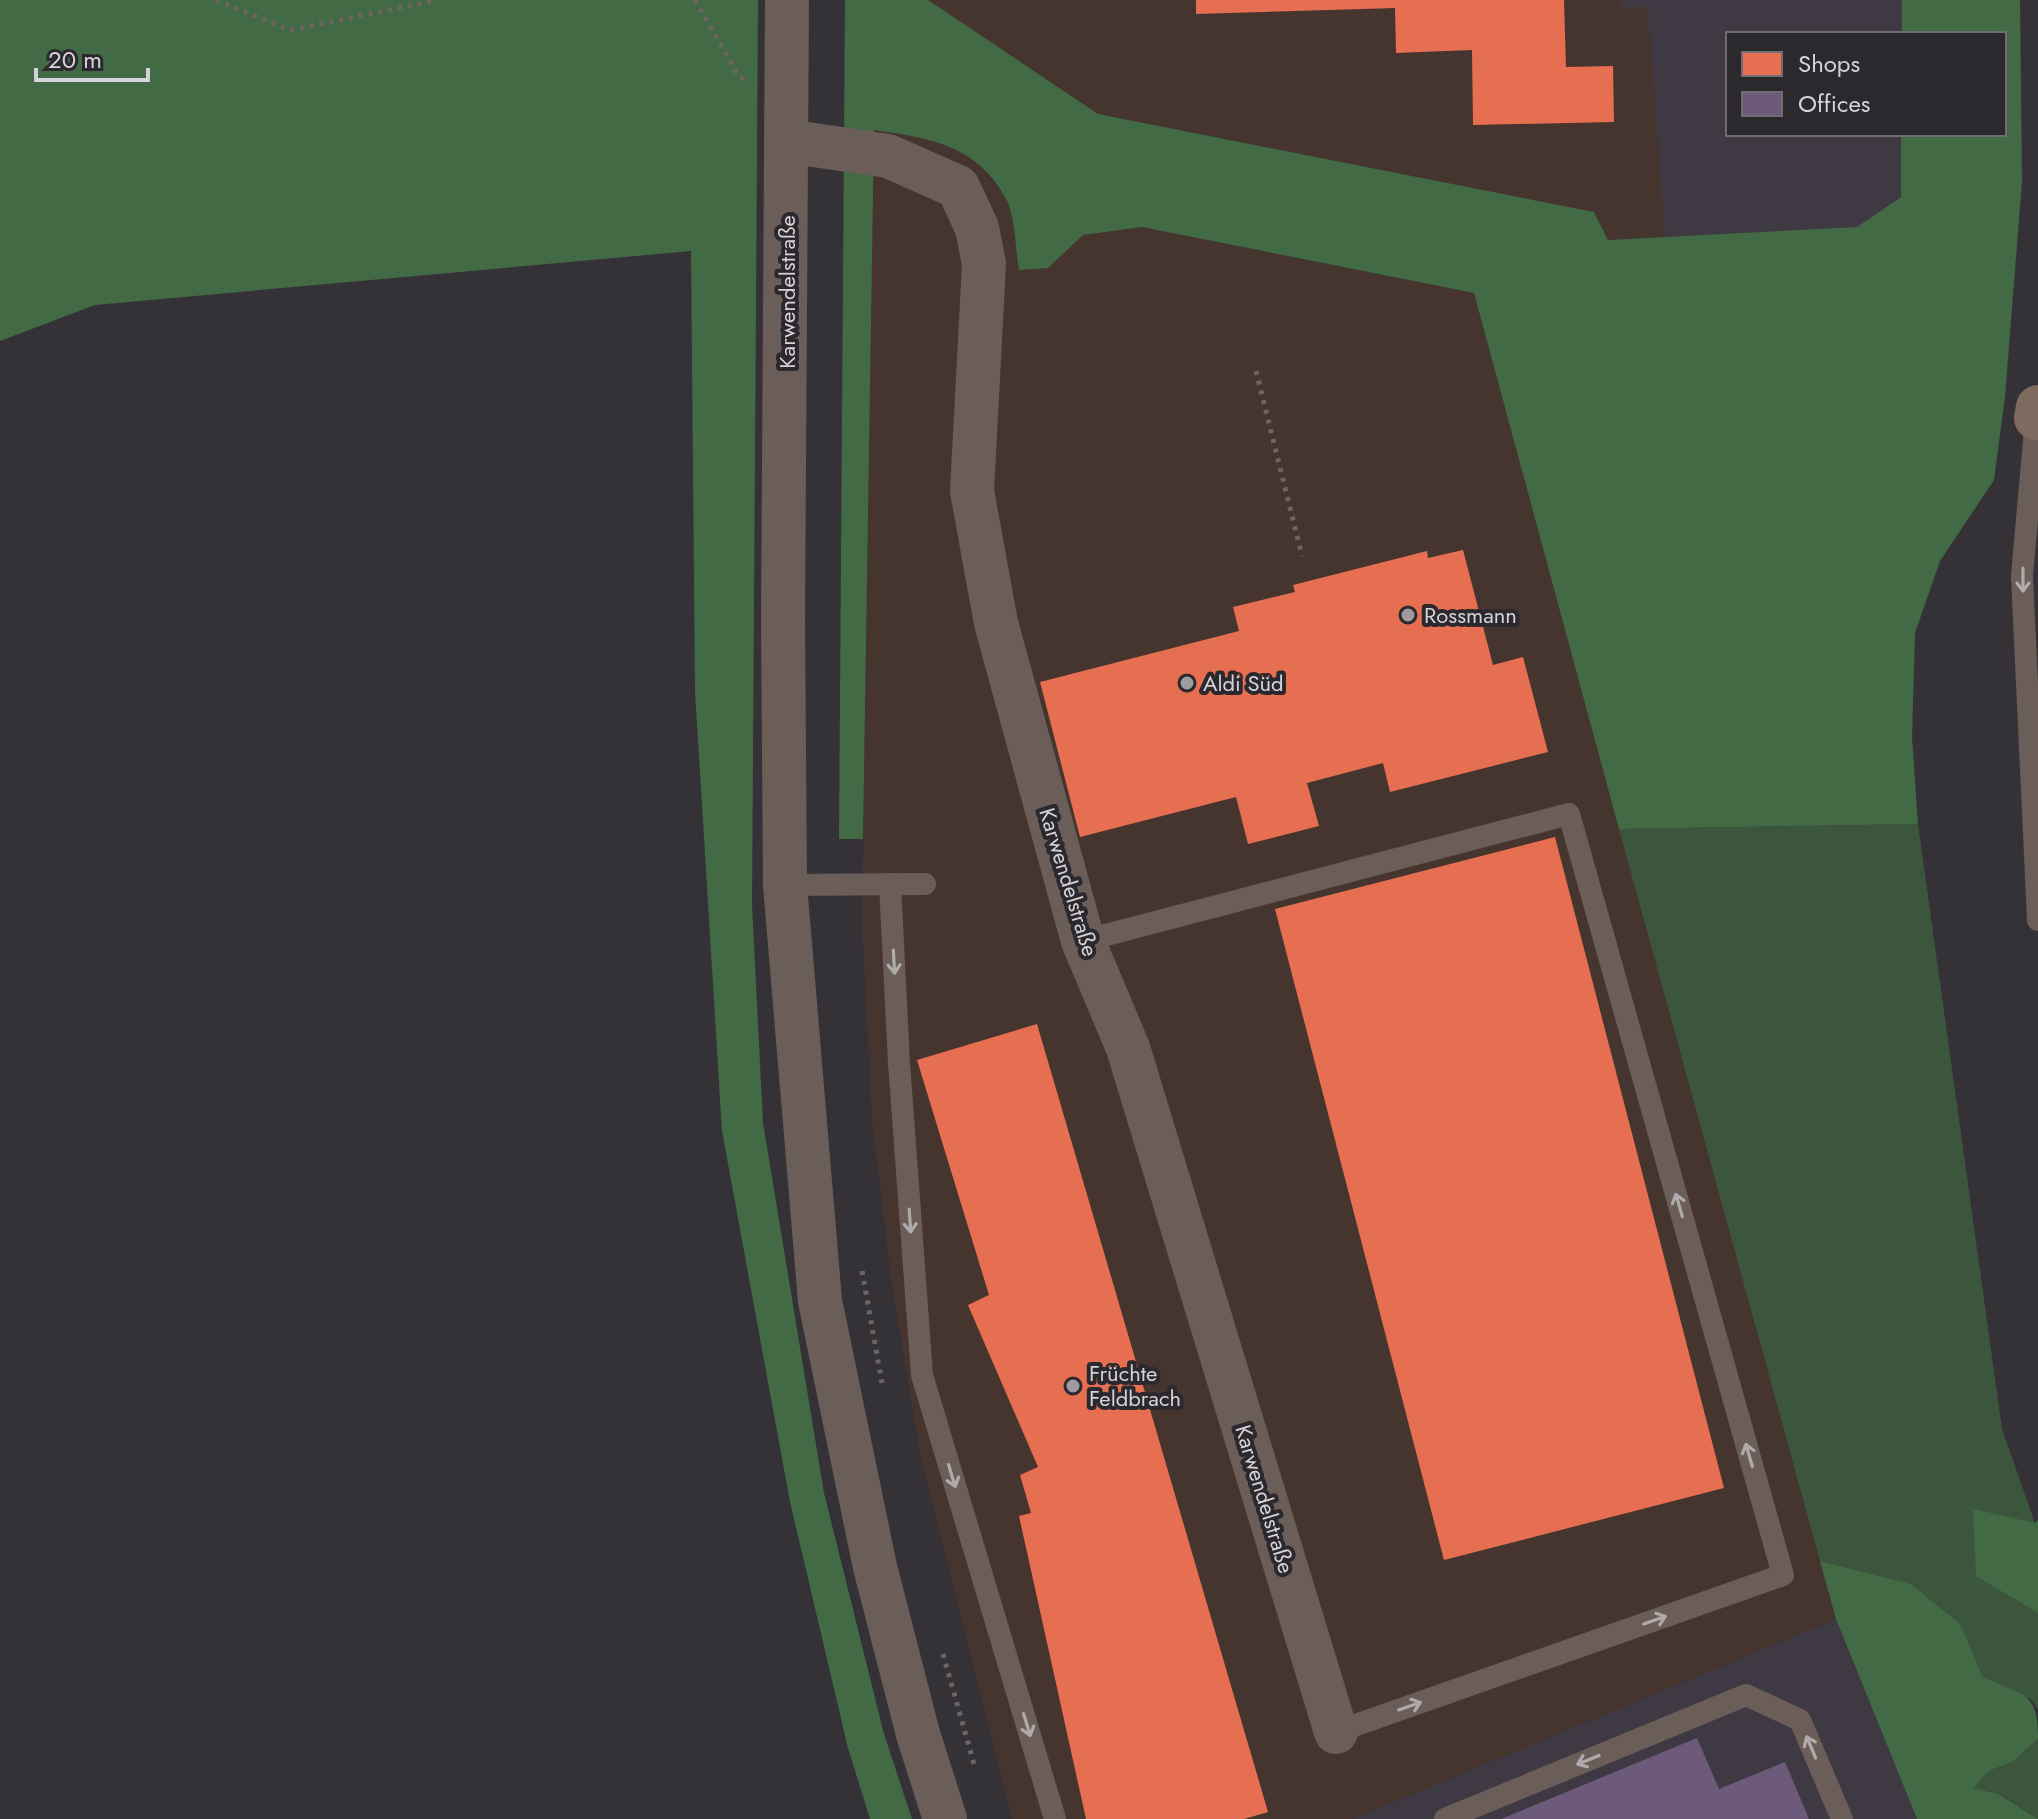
<svg xmlns="http://www.w3.org/2000/svg" width="2038" height="1819" font-family="Jost,sans-serif">
	<rect width="100%" height="100%" fill="#353237"/>
	<g fill="#46352f">
		<path d="M928 0H1902V34H1728V134H1901L1857 227 1608 240 1594 212 1098 114Z"/>
		<path d="M874 130 940 140 976 161 1007 199 1048 268 1083 235 1142 227 1474 293 1836 1619 1353 1819H1012L920 1455 892 1286 872 1120 862 924Z"/>
	</g>
	<g fill="#3f3944">
		<path d="M1621 0H1902V34H1728V134H1901V197L1857 227 1665 237 1648 7H1621Z"/>
		<path d="M1836 1619 1917 1819H1353Z"/>
	</g>
	<g fill="#3c563d">
		<path d="M1918 824 2002 1429 2035 1523 2034 1608 2038 1613V1709L2032 1700 1982 1676 1959 1624 1911 1584 1820 1561 1619 829Z"/>
		<path d="M2038 1739V1819L2000 1794 1972 1788 1989 1771 2012 1762Z"/>
	</g>
	<g fill="#426b45">
		<path d="M0 0H758L752 905 763 1123 824 1493 884 1734 912 1819H870L848 1748 790 1502 722 1131 695 691 691 251 95 305 0 341Z"/>
		<path d="M845 0H928L1098 114 1594 212 1608 240 1857 227 1901 197V134H2004V34H1902V0H2020L2022 181 2005 397 1994 480 1940 561 1915 633 1912 738 1918 824 1619 829 1474 293 1142 227 1083 235 1048 268 1019 270C1015 249 1016 216 1005 197 975 144 929 138 874 130L863 839H839Z"/>
		<path d="M1973 1509 2035 1523 2038 1520V1613L1976 1576Z"/>
		<path d="M1820 1561 1911 1584 1960 1624 1982 1676C2023 1697 2038 1689 2038 1739L2012 1762 1989 1771 1973 1788 1999 1794 2038 1819H1917L1836 1619Z"/>
	</g>
	<g fill="#e76f51">
		<path d="M1196 0H1564L1566 67 1613 66 1614 122 1473 125 1472 50 1396 53 1395 8 1196 14Z"/>
		<path d="M1463 550 1493 665 1523 657 1548 752 1390 792 1383 763 1307 783 1319 826 1248 844 1236 797 1080 837 1040 682 1239 631 1233 607 1295 592 1293 585 1427 551 1428 558Z"/>
		<path d="M1555 837 1724 1488 1444 1560 1275 909Z"/>
		<path d="M1037 1024 1268 1812 1244 1819H1086L1019 1516 1031 1513 1020 1475 1038 1467 968 1305 989 1295 917 1060Z"/>
	</g>
	<path fill="#6d597a" d="M1697 1738 1719 1789 1785 1762 1809 1819H1501Z"/>
	<g fill="none" stroke-linecap="round" stroke-linejoin="round">
		<g stroke="#6d6562" stroke-width="5" stroke-dasharray="4 6" stroke-linecap="butt">
			<path d="M216 0 290 30 438 0"/>
			<path d="M695 0 739 77 747 81"/>
			<path d="M1256 371 1302 556"/>
			<path d="M862 1271 882 1383"/>
			<path d="M943 1654 974 1764"/>
		</g>
		<g stroke="#6b5e58" stroke-width="22">
			<path d="M2036 418 2022 576 2038 920"/>
			<path d="M890 884 899 1063 922 1375 1055 1819"/>
			<path d="M785 885 925 884"/>
			<path d="M1083 941 1569 814 1783 1575 1336 1732"/>
			<path d="M1445 1819 1746 1695 1800 1720 1842 1819"/>
		</g>
		<g stroke="#6b5e58" stroke-width="44">
			<path d="M787 0 783 619 785 885 820 1301 875 1567 918 1734 945 1819"/>
			<path d="M787 141 888 156 958 187 977 228 984 264 972 491 996 623 1083 941 1128 1048 1336 1732"/>
		</g>
		<path stroke="#7e6a5e" stroke-width="44" d="M2036 418 2038 407"/>
	</g>
	<defs><path id="oneway-shaft" d="M-6 0H5M1.5-3L5.5 0L1.5 3" fill="none" stroke-width="1.6" stroke-linecap="round" stroke-linejoin="round" transform="scale(2)"/></defs>
	<g stroke="#b0aaab">
		<use href="#oneway-shaft" transform="translate(2023 580) rotate(90)"/>
		<use href="#oneway-shaft" transform="translate(894 962) rotate(87)"/>
		<use href="#oneway-shaft" transform="translate(1679 1205) rotate(-106)"/>
		<use href="#oneway-shaft" transform="translate(910 1221) rotate(86)"/>
		<use href="#oneway-shaft" transform="translate(1749 1455) rotate(-106)"/>
		<use href="#oneway-shaft" transform="translate(952 1476) rotate(73)"/>
		<use href="#oneway-shaft" transform="translate(1655 1620) rotate(-19)"/>
		<use href="#oneway-shaft" transform="translate(1410 1706) rotate(-19)"/>
		<use href="#oneway-shaft" transform="translate(1027 1725) rotate(73)"/>
		<use href="#oneway-shaft" transform="translate(1811 1747) rotate(-113)"/>
		<use href="#oneway-shaft" transform="translate(1588 1760) rotate(158)"/>
	</g>
	<g fill="#9d9b9f" stroke="#2b282e" stroke-width="3">
		<circle cx="1408" cy="615" r="8"/>
		<circle cx="1187" cy="683" r="8"/>
		<circle cx="1073" cy="1386" r="8"/>
	</g>
	<g text-anchor="middle" stroke-width="8" stroke-linejoin="round" paint-order="stroke">
		<g font-size="22" fill="#d5d3d7" stroke="#2b282e">
			<text transform="translate(787 292) rotate(-90)" y="8">Karwendelstraße</text>
			<text transform="translate(1069 882) rotate(73)" y="8">Karwendelstraße</text>
			<text transform="translate(1265 1499) rotate(73)" y="8">Karwendelstraße</text>
		</g>
		<g font-size="22" fill="#d5d3d7" stroke="#2b282e" text-anchor="start">
			<text x="1424" y="623">Rossmann</text>
			<text x="1203" y="691">Aldi Süd</text>
			<text x="1089" y="1381">Früchte<tspan x="1089" dy="25">Feldbrach</tspan></text>
		</g>
	</g>
	<rect x="1726" y="32" width="280" height="104" fill="#2b282e" stroke="#6f6c72" stroke-width="2"/>
	<rect x="1742" y="52" width="40" height="24" fill="#e76f51" stroke="#6f6c72" stroke-width="2"/>
	<text x="1798" y="72" font-size="24" fill="#d5d3d7">Shops</text>
	<rect x="1742" y="92" width="40" height="24" fill="#6d597a" stroke="#6f6c72" stroke-width="2"/>
	<text x="1798" y="112" font-size="24" fill="#d5d3d7">Offices</text>
	<path d="M36 68v12h112v-12" fill="none" stroke="#d5d3d7" stroke-width="4"/>
	<text x="48" y="68" font-size="24" fill="#d5d3d7" stroke="#2b282e" stroke-width="6" paint-order="stroke">20 m</text>
</svg>
